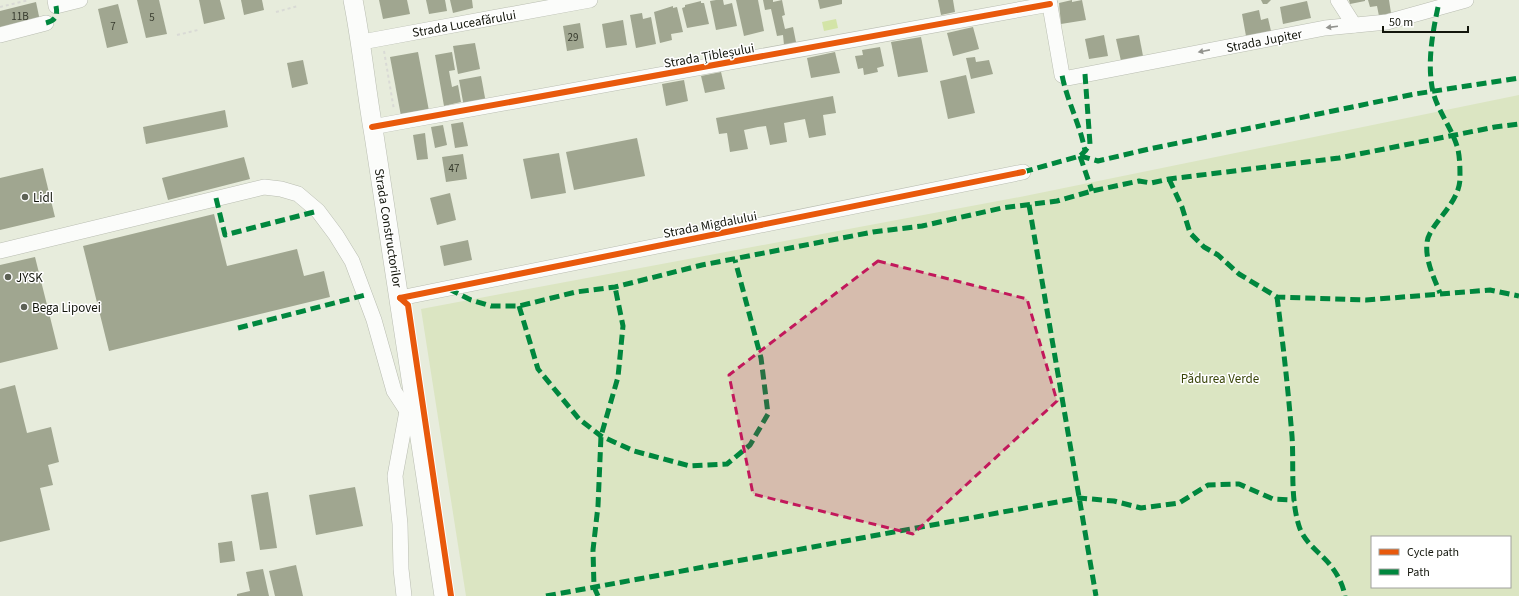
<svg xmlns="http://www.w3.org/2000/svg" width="1519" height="596" font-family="'Source Sans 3',sans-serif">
	<rect width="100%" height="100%" fill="#e7ecdc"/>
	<path fill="#dbe5c2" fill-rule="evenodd" d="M1519 95V596H466L421 309 1020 197ZM1372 537H1510V587H1372Z"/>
	<path fill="#d3e4a7" d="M836 19 838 28 824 31 822 22Z"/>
	<g fill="#a0a690">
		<path d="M137 0H159L167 34 146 38Z"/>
		<path d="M199 0H220L225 19 204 24Z"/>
		<path d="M241 0H262L264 10 244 15Z"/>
		<path d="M379 0H407L410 14 383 19Z"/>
		<path d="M426 0H445L447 11 429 14Z"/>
		<path d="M450 0H472L473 8 453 13Z"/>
		<path d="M716 0H723L724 5 732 3 737 26 716 30 710 1Z"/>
		<path d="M736 0H758L764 31 744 36Z"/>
		<path d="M763 0H773V2L782 0 785 15 782 16 785 29 793 27 796 42 784 45 783 35 777 36 771 9 765 10Z"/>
		<path d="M818 0H842V4L820 9Z"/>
		<path d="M938 0H953L955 12 941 15Z"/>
		<path d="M1072 0V2L1082 0 1086 20 1061 24 1059 3Z"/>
		<path d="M1261 0H1271L1267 4H1263Z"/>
		<path d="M1349 0H1365V1L1350 4Z"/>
		<path d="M1368 0H1389L1391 13 1379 16 1377 6 1370 7Z"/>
		<path d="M701 1V3H704L709 24 687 28 682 8 685 7V5Z"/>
		<path d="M1307 1 1311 18 1283 24 1280 7Z"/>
		<path d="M36 2 40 21 0 31V11Z"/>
		<path d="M118 4 128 43 107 48 98 9Z"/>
		<path d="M673 6V8L677 7 683 32 671 34 672 40 660 43 654 12Z"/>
		<path d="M1259 10 1261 20 1268 18 1271 31 1246 36 1242 14Z"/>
		<path d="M642 13 643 19 651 17 656 44 636 48 630 15Z"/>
		<path d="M623 20 627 45 606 48 602 24Z"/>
		<path d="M580 23 584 48 567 51 563 26Z"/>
		<path d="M973 27 979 49 953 56 947 33Z"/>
		<path d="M1104 35 1108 56 1089 59 1085 39Z"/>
		<path d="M1139 35 1143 56 1121 61 1116 39Z"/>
		<path d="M921 37 928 72 898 77 891 42Z"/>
		<path d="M475 43 480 69 458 74 453 46Z"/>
		<path d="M880 47 884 66 877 68 878 72 864 75 863 68 858 69 855 56 863 55 862 50Z"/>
		<path d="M418 52 429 111 401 116 390 57Z"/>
		<path d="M452 52 455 70 449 71 452 87 458 85 461 102 444 106 435 55Z"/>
		<path d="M835 52 840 73 811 78 807 58Z"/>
		<path d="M975 57 976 62 989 60 993 74 971 79 966 58Z"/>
		<path d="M303 60 308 84 292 88 287 63Z"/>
		<path d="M721 72 725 89 705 93 701 76Z"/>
		<path d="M966 75 975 113 948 119 940 81Z"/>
		<path d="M481 76 486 103 464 107 459 80Z"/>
		<path d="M684 80 688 101 666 106 662 84Z"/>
		<path d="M833 96 836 113 823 115 826 135 809 138 805 119 784 123 787 142 770 145 766 126 758 127 744 130 748 149 730 152 727 133 719 134 716 118Z"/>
		<path d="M225 110 228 127 146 144 143 127Z"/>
		<path d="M463 122 468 146 455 148 451 124Z"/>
		<path d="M443 125 447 145 435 148 431 127Z"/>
		<path d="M425 133 428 159 417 160 413 135Z"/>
		<path d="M637 138 645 176 574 190 566 152Z"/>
		<path d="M559 153 566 193 531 199 523 159Z"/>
		<path d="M463 154 467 179 446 182 442 157Z"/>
		<path d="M244 157 250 179 168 200 162 178Z"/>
		<path d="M43 168 55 217 0 230V178Z"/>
		<path d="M450 193 456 220 437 225 430 198Z"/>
		<path d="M214 214 227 266 297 249 304 276 324 271 330 297 109 351 83 246Z"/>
		<path d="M468 240 472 260 444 266 440 246Z"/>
		<path d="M35 257 58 349 0 363V265Z"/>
		<path d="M15 385 27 433 51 427 59 462 48 465 53 485 40 488 50 530 0 542V389Z"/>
		<path d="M355 487 363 526 316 535 309 495Z"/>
		<path d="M268 492 277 548 260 550 251 495Z"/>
		<path d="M232 541 235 561 220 563 218 543Z"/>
		<path d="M296 565 303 596H275L269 571Z"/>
		<path d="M263 569 269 596H237V594L250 591 246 572Z"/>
	</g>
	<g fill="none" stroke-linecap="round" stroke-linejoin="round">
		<g stroke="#b9bdb1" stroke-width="16">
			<g id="minor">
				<path d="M55 0 56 6 80 0"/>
				<path d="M1049 0 1062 75 1068 78 1325 28 1387 22 1466 0"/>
				<path d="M1338 0 1354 25"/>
				<path d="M0 35 46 23"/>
				<path d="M362 42 590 0"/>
				<path d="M372 127 1050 4"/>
				<path d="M0 251 264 187 281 189 298 194 318 211 336 235 352 261 374 320 394 391 407 411"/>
				<path d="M400 298 1023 172"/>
				<path d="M404 596 401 569 400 524 395 476 407 411 412 403"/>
			</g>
		</g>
		<g stroke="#b9bdb1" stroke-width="20">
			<path id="major" d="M353 0C362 45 366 90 374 135 398 288 420 442 444 596"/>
		</g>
		<g stroke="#d9dad5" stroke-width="2" stroke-dasharray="3 3" stroke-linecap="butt">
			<path d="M0 7 29 0"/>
			<path d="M276 12 298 6"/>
			<path d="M177 35 198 30"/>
			<path d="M384 51 394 110"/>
		</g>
		<use href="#minor" stroke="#fbfcfa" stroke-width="15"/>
		<use href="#major" stroke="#fbfcfa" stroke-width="19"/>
		<g stroke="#00873e" stroke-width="5" stroke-dasharray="10 5" stroke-linecap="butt">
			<path d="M1438 7C1432 35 1427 65 1433 92 1438 111 1451 127 1457 146 1460 156 1460 168 1460 179 1459 205 1428 225 1427 243 1425 260 1434 278 1440 293"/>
			<path d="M46 23C56 20 58 16 56 6"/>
			<path d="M1085 74 1090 144 1085 151"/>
			<path d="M1080 156 1098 161 1149 149 1415 94 1519 78"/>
			<path d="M1080 156 1092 191"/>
			<path d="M1023 172 1080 156 1085 151C1080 124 1067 101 1062 75"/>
			<path d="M1169 179 1182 207 1190 233 1204 247 1218 255 1239 274 1277 297 1366 300 1490 290 1519 296"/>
			<path d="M216 198 225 235 318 211"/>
			<path d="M1029 205 1096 596"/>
			<path d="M449 289 471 300 491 306H519L576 292 615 287 702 265 873 232 922 226 1002 208 1057 201 1092 191 1139 181 1151 183 1169 179 1339 158 1495 127 1519 124"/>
			<path d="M1277 297C1283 343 1288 389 1292 436 1294 465 1290 497 1299 526 1304 543 1321 553 1331 566 1338 575 1343 585 1345 596"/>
			<path d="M519 306 538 369 579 419 601 436 634 451 690 466 727 464 750 445 768 414 761 358 735 260"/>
			<path d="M238 328 365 295"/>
			<path d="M546 596 1079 498 1114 501 1141 508 1179 503 1208 485 1239 484 1273 499 1294 500"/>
			<path d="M598 596 594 587 593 550 598 506 601 436 618 377 623 326 615 287"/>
		</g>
		<g stroke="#fff" stroke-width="8">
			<g id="cycleway">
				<path d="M372 127 1050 4"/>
				<path d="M400 298 1023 172"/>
				<path d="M400 298 408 305 451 596"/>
			</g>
		</g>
		<use href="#cycleway" stroke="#e8590c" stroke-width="6"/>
	</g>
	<defs><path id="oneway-solid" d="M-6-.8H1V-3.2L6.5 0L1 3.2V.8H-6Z"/></defs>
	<g fill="#93948f">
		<use href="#oneway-solid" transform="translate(1332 27) rotate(173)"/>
		<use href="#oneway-solid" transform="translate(1204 51) rotate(169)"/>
	</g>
	<path fill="#c2185b" fill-opacity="0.2" stroke="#c2185b" stroke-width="3" stroke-dasharray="8 5" stroke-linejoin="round" d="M878 261 1027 299 1057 401 913 534 753 494 729 375Z"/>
	<g fill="#5d6155" stroke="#fff" stroke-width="1.5">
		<circle cx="25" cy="197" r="4"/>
		<circle cx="8" cy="277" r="4"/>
		<circle cx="24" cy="307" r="4"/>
	</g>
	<g text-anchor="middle" stroke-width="3" stroke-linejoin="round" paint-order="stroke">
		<g font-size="11" fill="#363a2d">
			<text x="20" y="20">11B</text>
			<text x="152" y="21">5</text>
			<text x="113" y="30">7</text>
			<text x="573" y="41">29</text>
			<text x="454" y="172">47</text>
		</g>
		<g font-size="13" fill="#13160c" stroke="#fff">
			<text transform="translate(464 23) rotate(-10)" y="5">Strada Luceafărului</text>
			<text transform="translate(1264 40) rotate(-11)" y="5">Strada Jupiter</text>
			<text transform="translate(709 55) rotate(-10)" y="5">Strada Țibleșului</text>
			<text transform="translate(710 224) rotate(-11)" y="5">Strada Migdalului</text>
			<text transform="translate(389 228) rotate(81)" y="5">Strada Constructorilor</text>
		</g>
		<g font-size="13" fill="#13160c" stroke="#fff" text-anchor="start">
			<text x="33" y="202">Lidl</text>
			<text x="16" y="282">JYSK</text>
			<text x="32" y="312">Bega Lipovei</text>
		</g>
		<g font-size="13" fill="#384407" stroke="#fff">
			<text x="1220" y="383">Pădurea Verde</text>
		</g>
	</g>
	<rect x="1371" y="536" width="140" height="52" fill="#ffffff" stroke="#a1a29e"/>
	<rect x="1379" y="549" width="20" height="6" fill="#e8590c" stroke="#a1a29e"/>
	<text x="1407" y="556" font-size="12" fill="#13160c">Cycle path</text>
	<rect x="1379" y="569" width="20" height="6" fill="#00873e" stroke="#a1a29e"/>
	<text x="1407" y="576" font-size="12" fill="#13160c">Path</text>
	<path d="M1383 26v6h85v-6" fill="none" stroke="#13160c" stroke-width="2"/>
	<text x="1389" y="26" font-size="12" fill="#13160c" stroke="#ffffff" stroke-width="3" paint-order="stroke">50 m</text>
</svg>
